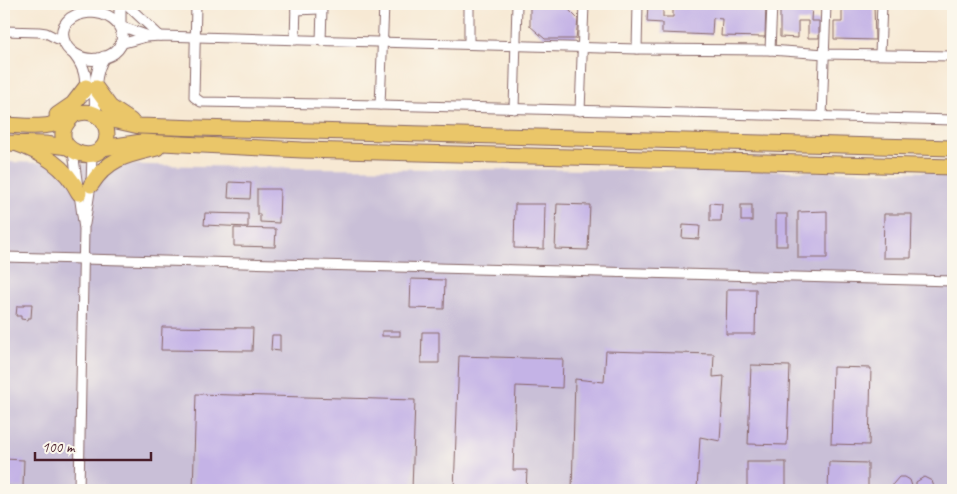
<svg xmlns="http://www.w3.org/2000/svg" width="957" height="494" font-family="Caveat,sans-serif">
	<rect width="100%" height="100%" fill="#fbf7ec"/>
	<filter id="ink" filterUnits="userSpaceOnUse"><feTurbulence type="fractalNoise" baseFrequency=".02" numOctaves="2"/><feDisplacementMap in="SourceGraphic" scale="10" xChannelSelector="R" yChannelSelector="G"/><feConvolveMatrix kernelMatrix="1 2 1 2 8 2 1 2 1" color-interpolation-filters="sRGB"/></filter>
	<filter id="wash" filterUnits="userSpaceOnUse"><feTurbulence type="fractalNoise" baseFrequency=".0096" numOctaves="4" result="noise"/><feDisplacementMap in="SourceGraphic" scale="20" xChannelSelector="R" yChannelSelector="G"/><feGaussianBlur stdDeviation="1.12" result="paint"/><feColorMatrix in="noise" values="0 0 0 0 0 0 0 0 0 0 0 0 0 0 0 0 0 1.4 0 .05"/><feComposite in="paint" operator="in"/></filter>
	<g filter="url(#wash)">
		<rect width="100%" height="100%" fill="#f7e9d4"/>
		<path fill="#c9bfd7" d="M4 162 299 168 953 172V490H4Z"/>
		<g id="blocks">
			<g fill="#c4b3e6">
				<path d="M530 4H563L578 19 576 39H545L530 26Z"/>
				<path d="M648 4H663V17H673V4H766L765 37 721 36 722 19 713 18 712 35 662 33V23L647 22Z"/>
				<path d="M780 4H812L811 21H819V38H808V21H798V38L780 37Z"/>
				<path d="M842 4H874L875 40 834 39V22H842Z"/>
				<path d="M229 182 251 183 250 199 228 198Z"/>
				<rect x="4" y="185" width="4" height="19"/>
				<path d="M257 189H280L279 223 260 222V214H257Z"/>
				<path d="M710 203 722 204 721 221H710Z"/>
				<path d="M515 204H545L544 249 514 248Z"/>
				<path d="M557 204 590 205 588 250 555 249Z"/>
				<rect x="741" y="205" width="11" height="16"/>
				<path d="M827 211V258H798V212Z"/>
				<path d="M205 213 248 214V227L204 225Z"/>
				<rect x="776" y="214" width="11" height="32"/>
				<path d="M884 214H912L911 258H883Z"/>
				<path d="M683 225 700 226 699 239 682 238Z"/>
				<path d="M234 228 276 229 275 247 234 246Z"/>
				<path d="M411 279 445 280 444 309 410 308Z"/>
				<path d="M727 289H756L755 334H726Z"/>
				<path d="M24 304H32L31 318H28V320L21 319V316H16L17 306H24Z"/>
				<path d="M162 327 253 328 252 351 161 350Z"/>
				<rect x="382" y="331" width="18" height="5"/>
				<path d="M422 332H439V363H421Z"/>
				<path d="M272 335H280V351L271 350Z"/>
				<path d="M606 351 714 354 713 377 724 376 720 441 700 437 697 490H572L575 379 604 382Z"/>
				<path d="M459 356 563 359 562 388 516 386 513 470H527L526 490H454Z"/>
				<path d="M751 365 790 366 787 445 748 444Z"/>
				<path d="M833 367 871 368 869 445 831 444Z"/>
				<path d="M196 394 415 400 412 490H193Z"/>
				<path d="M4 459 24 460 23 487 4 486Z"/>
				<rect x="747" y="462" width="39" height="28"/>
				<path d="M829 462 868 463V490H828Z"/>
				<path d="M899 477H905L910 480 912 486 910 490H894L893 484Z"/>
				<path d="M924 477 932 481 934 487 933 490H916V482Z"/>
			</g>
		</g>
	</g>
	<g filter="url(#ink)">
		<use href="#blocks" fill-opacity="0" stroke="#876666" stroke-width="1"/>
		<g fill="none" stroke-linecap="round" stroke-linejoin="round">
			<g stroke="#876666" stroke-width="11">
				<g id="minor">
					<path d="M126 4 160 36"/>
					<path d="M196 4 194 97 201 102 380 105 953 120"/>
					<path d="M469 4V44"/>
					<path d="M296 10 319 9 327 4"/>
					<path d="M120 26 149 36"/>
					<path d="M4 31 39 32 46 33 64 42"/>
					<path d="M295 40 296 4"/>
					<path d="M321 41 322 8"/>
					<path d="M120 44 146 37 160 36 637 49 770 50 825 54 953 56"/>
					<path d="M637 49 638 4"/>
					<path d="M770 50 772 4"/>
					<path d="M880 54 882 4"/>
					<path d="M380 105 384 4"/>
					<path d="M514 109 517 4"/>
					<path d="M580 111 584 4"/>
					<path d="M822 117 826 4"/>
					<path d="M73 152 84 229 79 490"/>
					<path d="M85 224 91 185 92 154"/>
					<path d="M4 257 953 281"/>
				</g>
			</g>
			<g stroke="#876666" stroke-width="13">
				<g id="tertiary">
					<path d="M90 12C128 13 135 53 98 59 61 64 45 16 90 12Z"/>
					<path d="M120 25V4"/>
					<path d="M75 55C85 68 87 78 85 95"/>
					<path d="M96 115C95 96 93 74 104 57"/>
				</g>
			</g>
			<g stroke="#876666" stroke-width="17">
				<g id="trunk">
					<path d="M96 88 110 107 131 121"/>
					<path d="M57 115 73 104 86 87"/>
					<path d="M99 117 139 126 199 128 953 148"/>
					<path d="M4 125C19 125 35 128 50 125 64 121 81 106 96 115 103 119 107 127 107 135 105 174 38 148 73 116"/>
					<path d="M4 143 45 144 68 147"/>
					<path d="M15 143C43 153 65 166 79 193"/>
					<path d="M102 148 142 142 302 150 953 167"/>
					<path d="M91 185C108 158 127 155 157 148"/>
				</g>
			</g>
			<use href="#minor" stroke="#fff" stroke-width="9"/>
			<use href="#tertiary" stroke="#fff" stroke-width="11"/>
			<use href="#trunk" stroke="#eac669" stroke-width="15"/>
		</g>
	</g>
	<rect width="957" height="494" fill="none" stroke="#fbf7ec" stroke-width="20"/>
	<path d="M35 452v8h116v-8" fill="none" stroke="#4a1f2b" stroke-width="2.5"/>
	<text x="42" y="452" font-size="15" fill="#4a1f2b" stroke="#fbf7ec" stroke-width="4" paint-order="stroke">100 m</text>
</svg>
